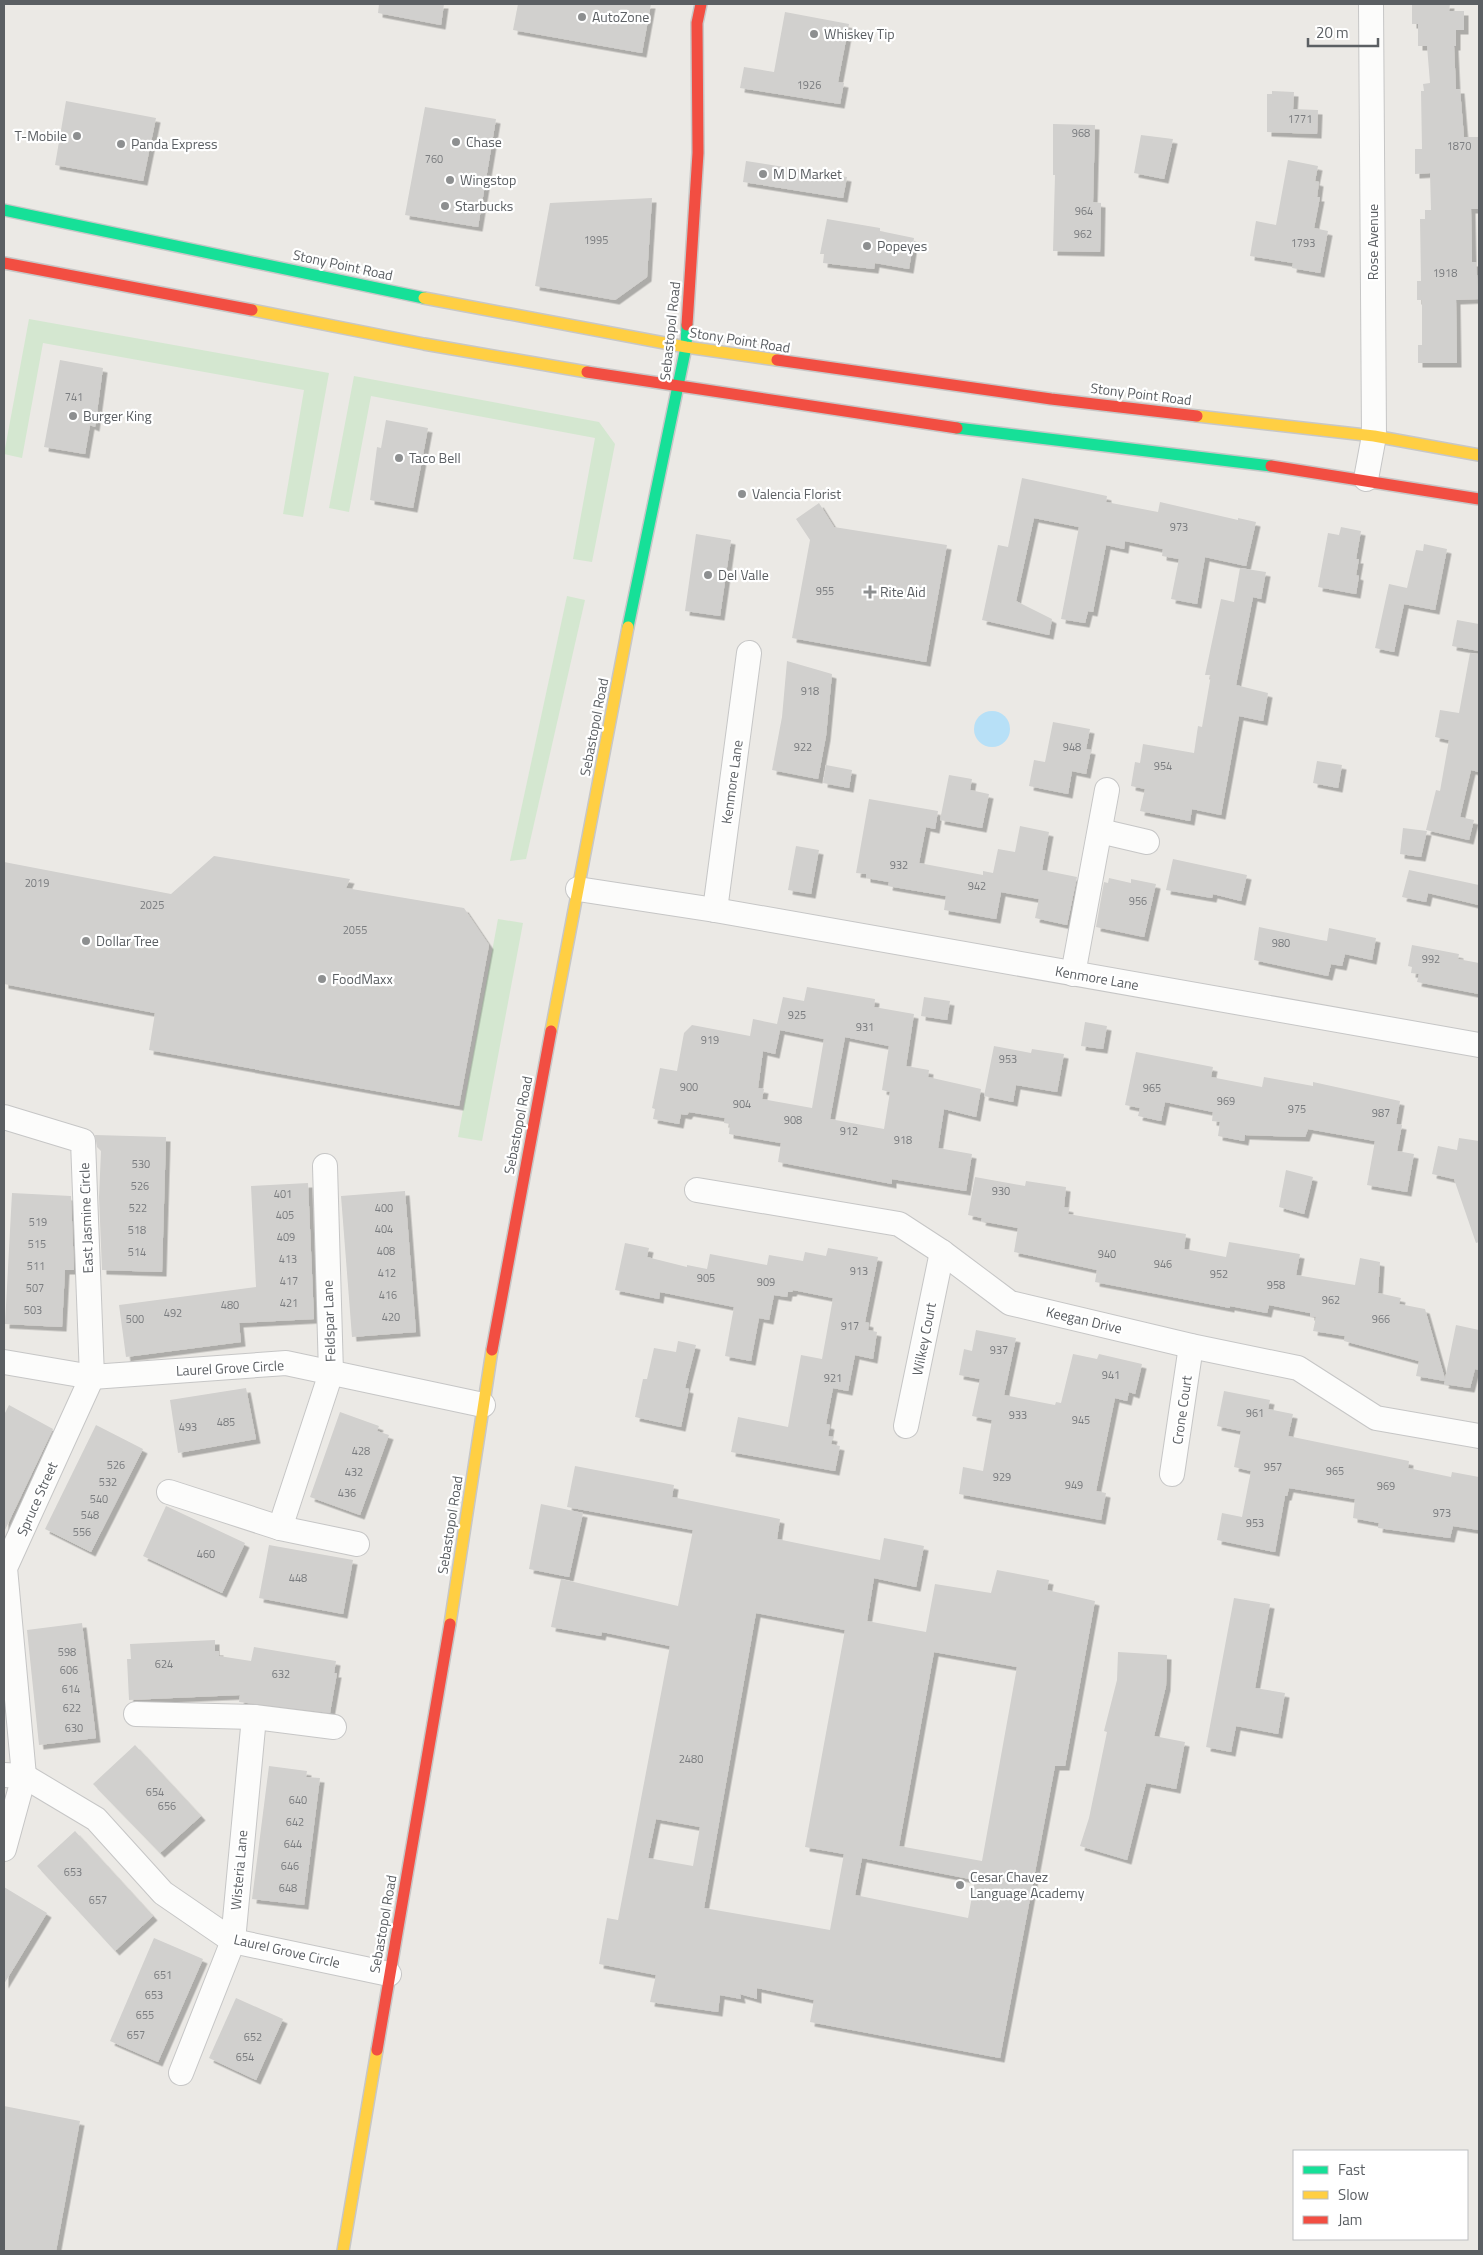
<svg xmlns="http://www.w3.org/2000/svg" width="1483" height="2255" font-family="'Titillium Web',sans-serif">
	<defs>
		<filter id="shadow"><feDropShadow dx="4.5" dy="4.5" stdDeviation="0" flood-color="#0004"/></filter>
	</defs>
	<rect width="100%" height="100%" fill="#ebe9e5"/>
	<g fill="#d4e7d0">
		<path d="M29 319 329 373 303 517 283 514 304 390 43 343 22 458 4 454Z"/>
		<path d="M354 376 599 422 615 444 592 562 573 559 595 438 371 396 349 512 329 508Z"/>
		<path d="M567 596 585 600 526 859 510 861Z"/>
		<path d="M498 919 523 923 482 1141 458 1137Z"/>
	</g>
	<circle fill="#b7e0f7" cx="992" cy="729" r="18"/>
	<g fill="#d1d0ce" fill-rule="evenodd" filter="url(#shadow)">
		<path d="M379 4H444L441 25 378 13Z"/>
		<path d="M518 4H651L642 53 513 30Z"/>
		<path d="M1412 4H1450L1449 11H1464V30H1456V46H1454L1456 89H1460L1464 137H1479V209H1471L1472 262H1476L1479 299 1456 300 1457 363H1418V345H1422V300H1417V281H1421L1420 219H1425V210H1431L1430 173 1415 174V149H1422L1421 91H1424L1423 84 1430 83 1427 46H1418V24H1412Z"/>
		<path d="M785 12 849 24 838 82 844 83 840 104 740 88 744 67 774 72Z"/>
		<path d="M1272 91 1294 92 1293 109 1318 110 1317 134 1267 132V94H1272Z"/>
		<path d="M66 101 156 118 143 181 55 165Z"/>
		<path d="M425 107 496 119 478 227 405 215Z"/>
		<path d="M1053 124 1095 125 1093 202 1101 203 1100 252 1053 251 1055 175H1053Z"/>
		<path d="M1141 135 1173 139 1164 179 1134 173Z"/>
		<path d="M1288 160 1318 166 1315 181 1319 182 1317 197H1320L1314 228 1328 231 1320 273 1292 268 1293 263 1250 256 1256 221 1276 225Z"/>
		<path d="M746 161 847 177 843 198 743 182Z"/>
		<path d="M652 198 647 277 615 300 535 286 550 203Z"/>
		<path d="M827 219 880 228V231L914 238 909 269 875 263 874 269 823 263 824 254H820Z"/>
		<path d="M60 360 103 368 95 427 90 425 85 454 44 447Z"/>
		<path d="M386 420 428 428 413 508 370 500 377 447 381 448Z"/>
		<path d="M1022 478 1107 496 1106 502 1158 512 1160 502 1238 520V518L1256 522 1246 566 1205 557 1197 604 1171 599 1179 559 1162 556 1163 549 1125 541 1124 549 1106 545 1093 612 1088 611 1085 623 1061 619 1079 527 1034 518 1016 601 1052 619 1049 635 982 620 998 545 1008 547Z"/>
		<path d="M819 503 834 527 947 545 926 662 792 638 810 540 796 519Z"/>
		<path d="M1341 527 1361 531 1356 559H1359L1356 575 1359 576 1356 594 1318 587 1328 533 1339 535Z"/>
		<path d="M696 534 731 540 720 616 685 611Z"/>
		<path d="M1424 544 1447 549 1435 610 1404 604 1394 652 1375 648 1389 584 1407 588 1416 550 1423 551Z"/>
		<path d="M1240 568 1266 572 1261 599 1253 597 1236 685 1268 693 1263 721 1239 716 1221 815 1192 809 1190 821 1140 811 1145 789 1131 786 1135 762 1140 763 1143 744 1194 753 1198 726 1202 727 1211 675H1205L1221 599 1234 602Z"/>
		<path d="M1457 620 1479 624V651L1452 646Z"/>
		<path d="M1470 653 1479 654V772L1471 770 1460 817 1474 820 1469 840 1426 830 1436 790 1440 791 1449 740 1435 737 1440 710 1459 713Z"/>
		<path d="M787 661 832 674 826 736 818 779 772 770 782 717Z"/>
		<path d="M1053 722 1090 729 1086 749 1091 750 1086 774 1072 771 1068 794 1029 786 1034 760 1045 762Z"/>
		<path d="M1317 761 1342 765 1338 788 1313 783Z"/>
		<path d="M826 765 852 770 849 788 823 783Z"/>
		<path d="M949 775 972 779 970 790 989 794 982 828 940 820Z"/>
		<path d="M869 799 938 811 935 829 926 827 919 863 983 875V871L993 873 998 849 1015 852 1020 826 1049 832 1042 870 1077 877 1067 925 1035 918 1039 899 1001 892 996 919 944 910 946 896 888 886 889 882 866 878V874L856 873Z"/>
		<path d="M1403 828 1427 831 1421 857 1400 854Z"/>
		<path d="M796 846 819 850 811 894 788 890Z"/>
		<path d="M214 856 350 879 346 888 464 908 489 945 459 1106 149 1050 155 1013 4 984V862L171 894Z"/>
		<path d="M1173 859 1247 875 1241 901 1213 894 1212 898 1166 890Z"/>
		<path d="M1409 870 1479 885V905L1428 893 1426 902 1402 897Z"/>
		<path d="M1109 878 1131 883V879L1156 884 1144 937 1096 927 1104 882 1108 883Z"/>
		<path d="M1259 927 1321 940 1327 941 1329 928 1376 938 1372 960 1345 954 1342 966 1331 964 1328 976 1254 960Z"/>
		<path d="M1412 945 1459 954 1458 959 1479 963V994L1417 982 1419 974 1411 973 1412 967 1408 966Z"/>
		<path d="M807 987 875 999 874 1007 914 1014 906 1066 929 1070 928 1077 981 1089 976 1117 944 1109 938 1148 972 1154 966 1191 892 1179V1184L778 1162 781 1143 729 1134 730 1124 724 1123 725 1118 689 1112 687 1115 681 1114 679 1124 653 1119 655 1109 652 1108 660 1068 677 1071 684 1033 692 1025 750 1036 753 1019 777 1024 783 997 804 1001ZM780 1030 824 1039 812 1108 762 1099 764 1089 758 1088 763 1051 775 1054ZM845 1037 889 1046 882 1090 890 1092 884 1129 830 1119Z"/>
		<path d="M924 997 950 1001 947 1020 921 1016Z"/>
		<path d="M1085 1022 1107 1026 1103 1049 1081 1046Z"/>
		<path d="M994 1046 1031 1053 1032 1049 1064 1054 1057 1092 1016 1085 1013 1102 984 1096Z"/>
		<path d="M1136 1052 1213 1067 1211 1077 1262 1087 1264 1077 1313 1086V1082L1400 1101 1396 1124 1402 1125 1397 1151 1414 1154 1407 1192 1367 1185 1375 1141 1308 1129 1305 1137 1245 1135 1244 1141 1218 1136 1220 1122 1212 1121 1213 1112 1165 1102 1161 1121 1138 1116 1140 1108 1125 1105Z"/>
		<path d="M95 1135 166 1137 162 1272 102 1270 99 1197 101 1151 97 1147Z"/>
		<path d="M1459 1138 1479 1141V1242L1476 1243 1454 1179 1432 1174 1438 1146 1457 1150Z"/>
		<path d="M1286 1170 1313 1177 1304 1214 1279 1207Z"/>
		<path d="M975 1177 1025 1186 1026 1181 1066 1187 1064 1207 1069 1208 1068 1214 1186 1234 1184 1249 1226 1257 1229 1242 1300 1254 1296 1275 1355 1285 1360 1258 1380 1262 1378 1293 1401 1298 1399 1304 1425 1309 1445 1379 1456 1325 1479 1330V1370L1475 1369 1470 1388 1444 1384 1445 1381 1416 1376 1419 1361 1344 1341 1345 1336 1313 1331 1316 1317 1310 1316V1313L1269 1305 1267 1313 1230 1306V1308L1095 1282 1097 1270 1014 1252 1018 1228 981 1221 982 1218 968 1215Z"/>
		<path d="M308 1183 314 1319 239 1323 241 1342 126 1357 119 1305 256 1287 251 1186Z"/>
		<path d="M405 1191 416 1332 352 1337 341 1196Z"/>
		<path d="M12 1193 71 1196 74 1270H65L62 1327 5 1324Z"/>
		<path d="M625 1243 649 1248 647 1257 687 1267V1265L707 1269 710 1254 767 1265 769 1255 803 1261 805 1252 826 1256 828 1248 878 1257 865 1322 869 1323 868 1330 877 1332 873 1359 855 1355 848 1391 833 1388 826 1424 830 1425 828 1436 833 1437 831 1444 840 1446 835 1471 731 1452 738 1417 788 1427 801 1355 822 1359 833 1298 793 1290 792 1292H788L787 1297 774 1295 769 1320 759 1318 751 1361 725 1356 734 1307 660 1292 659 1299 615 1290Z"/>
		<path d="M976 1330 1016 1338 1004 1395 1055 1405 1056 1402 1061 1403 1073 1354 1097 1359 1099 1354 1142 1364 1135 1394 1129 1392 1127 1401 1115 1398 1096 1491 1106 1493 1101 1520 959 1494 963 1467 983 1471 992 1420 972 1416 980 1379 959 1375 964 1349 972 1351Z"/>
		<path d="M678 1341 696 1345 685 1388 689 1389 681 1427 635 1417 643 1379H647L654 1348 676 1352Z"/>
		<path d="M246 1388 256 1439 178 1453 170 1400Z"/>
		<path d="M1224 1391 1270 1400 1268 1409 1293 1414 1288 1436 1409 1461 1408 1468 1451 1477 1452 1472 1479 1477V1530L1453 1526 1450 1538 1378 1528 1379 1523 1353 1518 1355 1499 1289 1488 1287 1496H1285L1275 1552 1217 1540 1222 1513 1242 1517 1251 1471 1234 1467 1241 1431 1217 1426Z"/>
		<path d="M9 1405 53 1429 4 1532V1415Z"/>
		<path d="M340 1412 379 1426 377 1431 389 1435 360 1515 310 1497Z"/>
		<path d="M96 1425 143 1449 91 1552 45 1529Z"/>
		<path d="M575 1466 674 1485 672 1497 780 1519 777 1539 880 1560 884 1538 924 1546 916 1587 874 1578 867 1621 926 1632 935 1584 991 1593 997 1570 1049 1580 1047 1590 1095 1601 1065 1766H1055L1000 2058 810 2022 814 2000 757 1988V1999L740 1994 741 1999 720 1995 718 2012 650 2002 656 1975 599 1964 607 1918 618 1920 670 1646 602 1632 601 1636 551 1627 561 1579 678 1606 693 1530 567 1507ZM756 1613 845 1630 805 1847 844 1854 830 1930 704 1908ZM934 1652 1017 1667 982 1861 899 1846ZM656 1819 700 1827 693 1866 648 1858ZM862 1858 975 1880 968 1918 855 1895Z"/>
		<path d="M541 1504 583 1513 569 1577 529 1569Z"/>
		<path d="M166 1506 245 1543 222 1593 143 1556Z"/>
		<path d="M269 1545 353 1560 343 1614 259 1598Z"/>
		<path d="M1234 1598 1270 1604 1255 1688 1285 1693 1278 1734 1236 1726 1231 1752 1206 1747Z"/>
		<path d="M82 1623 96 1738 39 1745 27 1630Z"/>
		<path d="M215 1640V1651H219V1656L251 1661 254 1647 336 1661 334 1673H337L330 1713 239 1702 240 1695 129 1700 127 1659H131L130 1644Z"/>
		<path d="M1118 1652 1167 1655 1166 1686 1154 1736 1185 1742 1176 1789 1146 1783 1127 1860 1080 1846 1089 1818 1107 1732 1104 1731 1117 1680Z"/>
		<path d="M135 1745 201 1816 160 1853 93 1784Z"/>
		<path d="M269 1766 307 1771 306 1777 320 1778 304 1905 252 1899Z"/>
		<path d="M75 1831 153 1916 115 1951 37 1866Z"/>
		<path d="M4 1887 47 1913 4 1984Z"/>
		<path d="M154 1938 203 1959 158 2062 110 2041Z"/>
		<path d="M236 1998 283 2019 256 2080 209 2058Z"/>
		<path d="M4 2106 80 2121 56 2251H4Z"/>
	</g>
	<g fill="none" stroke-linecap="round" stroke-linejoin="round">
		<g stroke="#c6c6c6" stroke-width="26">
			<g id="street">
				<path d="M1366 479 1374 436 1371 4"/>
				<path d="M1100 831 1147 842"/>
				<path d="M578 889 715 910 1479 1045"/>
				<path d="M715 910 749 653"/>
				<path d="M1073 974 1107 790"/>
				<path d="M4 1117 83 1141 92 1377 5 1568 24 1776 4 1849"/>
				<path d="M697 1190 899 1224 942 1252 1010 1303 1191 1346 1298 1368 1376 1418 1479 1436"/>
				<path d="M4 1362 92 1377 286 1363 483 1405"/>
				<path d="M906 1426 942 1252"/>
				<path d="M1172 1474 1191 1346"/>
				<path d="M169 1492 280 1528 357 1544"/>
				<path d="M280 1528 331 1373 325 1166"/>
				<path d="M136 1714 254 1717 334 1727"/>
				<path d="M4 1775 24 1776 96 1819 163 1893 233 1941 389 1974"/>
				<path d="M181 2073 233 1941 254 1717"/>
			</g>
		</g>
		<g stroke="#c7c7c7" stroke-width="14">
			<g id="fast">
				<path d="M4 210 424 298"/>
				<path d="M957 428 1271 466"/>
				<path d="M628 627 686 347 687 325"/>
			</g>
		</g>
		<g stroke="#c7c7c7" stroke-width="14">
			<g id="slow">
				<path d="M424 298 686 347 777 360"/>
				<path d="M252 310 424 344 587 372"/>
				<path d="M1197 416 1374 436 1479 455"/>
				<path d="M551 1031 628 627"/>
				<path d="M450 1624 492 1350"/>
				<path d="M343 2251 377 2050"/>
			</g>
		</g>
		<g stroke="#c7c7c7" stroke-width="14">
			<g id="jam">
				<path d="M4 263 252 310"/>
				<path d="M687 325 698 153 697 23 701 4"/>
				<path d="M777 360 1051 399 1197 416"/>
				<path d="M587 372 957 428"/>
				<path d="M1271 466 1479 499"/>
				<path d="M492 1350 551 1031"/>
				<path d="M377 2050 450 1624"/>
			</g>
		</g>
		<use href="#street" stroke="#fcfcfb" stroke-width="24"/>
		<use href="#fast" stroke="#16e098" stroke-width="11"/>
		<use href="#slow" stroke="#ffcf43" stroke-width="11"/>
		<use href="#jam" stroke="#f24e42" stroke-width="11"/>
	</g>
	<g fill="#8d8f90" stroke="#fff" stroke-width="2">
		<circle cx="582" cy="17" r="5"/>
		<circle cx="814" cy="34" r="5"/>
		<circle cx="77" cy="136" r="5"/>
		<circle cx="456" cy="142" r="5"/>
		<circle cx="121" cy="144" r="5"/>
		<circle cx="763" cy="174" r="5"/>
		<circle cx="450" cy="180" r="5"/>
		<circle cx="445" cy="206" r="5"/>
		<circle cx="867" cy="246" r="5"/>
		<circle cx="73" cy="416" r="5"/>
		<circle cx="399" cy="458" r="5"/>
		<circle cx="742" cy="494" r="5"/>
		<circle cx="708" cy="575" r="5"/>
		<path d="M867.5 584.5h5v5h5v5h-5v5h-5v-5h-5v-5h5z"/>
		<circle cx="86" cy="941" r="5"/>
		<circle cx="322" cy="979" r="5"/>
		<circle cx="960" cy="1885" r="5"/>
	</g>
	<g text-anchor="middle" stroke-width="4.5" stroke-linejoin="round" paint-order="stroke">
		<g font-size="11" fill="#7a7c7f">
			<text x="809" y="89">1926</text>
			<text x="1300" y="123">1771</text>
			<text x="1081" y="137">968</text>
			<text x="1459" y="150">1870</text>
			<text x="434" y="163">760</text>
			<text x="1084" y="215">964</text>
			<text x="1083" y="238">962</text>
			<text x="596" y="244">1995</text>
			<text x="1303" y="247">1793</text>
			<text x="1445" y="277">1918</text>
			<text x="74" y="401">741</text>
			<text x="1179" y="531">973</text>
			<text x="825" y="595">955</text>
			<text x="810" y="695">918</text>
			<text x="803" y="751">922</text>
			<text x="1072" y="751">948</text>
			<text x="1163" y="770">954</text>
			<text x="899" y="869">932</text>
			<text x="37" y="887">2019</text>
			<text x="977" y="890">942</text>
			<text x="1138" y="905">956</text>
			<text x="152" y="909">2025</text>
			<text x="355" y="934">2055</text>
			<text x="1281" y="947">980</text>
			<text x="1431" y="963">992</text>
			<text x="797" y="1019">925</text>
			<text x="865" y="1031">931</text>
			<text x="710" y="1044">919</text>
			<text x="1008" y="1063">953</text>
			<text x="689" y="1091">900</text>
			<text x="1152" y="1092">965</text>
			<text x="1226" y="1105">969</text>
			<text x="742" y="1108">904</text>
			<text x="1297" y="1113">975</text>
			<text x="1381" y="1117">987</text>
			<text x="793" y="1124">908</text>
			<text x="849" y="1135">912</text>
			<text x="903" y="1144">918</text>
			<text x="141" y="1168">530</text>
			<text x="140" y="1190">526</text>
			<text x="1001" y="1195">930</text>
			<text x="283" y="1198">401</text>
			<text x="138" y="1212">522</text>
			<text x="384" y="1212">400</text>
			<text x="285" y="1219">405</text>
			<text x="38" y="1226">519</text>
			<text x="384" y="1233">404</text>
			<text x="137" y="1234">518</text>
			<text x="286" y="1241">409</text>
			<text x="37" y="1248">515</text>
			<text x="386" y="1255">408</text>
			<text x="137" y="1256">514</text>
			<text x="1107" y="1258">940</text>
			<text x="288" y="1263">413</text>
			<text x="1163" y="1268">946</text>
			<text x="36" y="1270">511</text>
			<text x="859" y="1275">913</text>
			<text x="387" y="1277">412</text>
			<text x="1219" y="1278">952</text>
			<text x="706" y="1282">905</text>
			<text x="289" y="1285">417</text>
			<text x="766" y="1286">909</text>
			<text x="1276" y="1289">958</text>
			<text x="35" y="1292">507</text>
			<text x="388" y="1299">416</text>
			<text x="1331" y="1304">962</text>
			<text x="289" y="1307">421</text>
			<text x="230" y="1309">480</text>
			<text x="33" y="1314">503</text>
			<text x="173" y="1317">492</text>
			<text x="391" y="1321">420</text>
			<text x="135" y="1323">500</text>
			<text x="1381" y="1323">966</text>
			<text x="850" y="1330">917</text>
			<text x="999" y="1354">937</text>
			<text x="1111" y="1379">941</text>
			<text x="833" y="1382">921</text>
			<text x="1255" y="1417">961</text>
			<text x="1018" y="1419">933</text>
			<text x="1081" y="1424">945</text>
			<text x="226" y="1426">485</text>
			<text x="188" y="1431">493</text>
			<text x="361" y="1455">428</text>
			<text x="116" y="1469">526</text>
			<text x="1273" y="1471">957</text>
			<text x="1335" y="1475">965</text>
			<text x="354" y="1476">432</text>
			<text x="1002" y="1481">929</text>
			<text x="108" y="1486">532</text>
			<text x="1074" y="1489">949</text>
			<text x="1386" y="1490">969</text>
			<text x="347" y="1497">436</text>
			<text x="99" y="1503">540</text>
			<text x="1442" y="1517">973</text>
			<text x="90" y="1519">548</text>
			<text x="1255" y="1527">953</text>
			<text x="82" y="1536">556</text>
			<text x="206" y="1558">460</text>
			<text x="298" y="1582">448</text>
			<text x="67" y="1656">598</text>
			<text x="164" y="1668">624</text>
			<text x="69" y="1674">606</text>
			<text x="281" y="1678">632</text>
			<text x="71" y="1693">614</text>
			<text x="72" y="1712">622</text>
			<text x="74" y="1732">630</text>
			<text x="691" y="1763">2480</text>
			<text x="155" y="1796">654</text>
			<text x="298" y="1804">640</text>
			<text x="167" y="1810">656</text>
			<text x="295" y="1826">642</text>
			<text x="293" y="1848">644</text>
			<text x="290" y="1870">646</text>
			<text x="73" y="1876">653</text>
			<text x="288" y="1892">648</text>
			<text x="98" y="1904">657</text>
			<text x="163" y="1979">651</text>
			<text x="154" y="1999">653</text>
			<text x="145" y="2019">655</text>
			<text x="136" y="2039">657</text>
			<text x="253" y="2041">652</text>
			<text x="245" y="2061">654</text>
		</g>
		<g font-size="14" fill="#5b5f63" stroke="#fff" text-anchor="start">
			<text x="592" y="22">AutoZone</text>
			<text x="824" y="39">Whiskey Tip</text>
			<text x="67" y="141" text-anchor="end">T-Mobile</text>
			<text x="466" y="147">Chase</text>
			<text x="131" y="149">Panda Express</text>
			<text x="773" y="179">M D Market</text>
			<text x="460" y="185">Wingstop</text>
			<text x="455" y="211">Starbucks</text>
			<text x="877" y="251">Popeyes</text>
			<text x="83" y="421">Burger King</text>
			<text x="409" y="463">Taco Bell</text>
			<text x="752" y="499">Valencia Florist</text>
			<text x="718" y="580">Del Valle</text>
			<text x="880" y="597">Rite Aid</text>
			<text x="96" y="946">Dollar Tree</text>
			<text x="332" y="984">FoodMaxx</text>
			<text x="970" y="1882">Cesar Chavez<tspan x="970" dy="16">Language Academy</tspan></text>
		</g>
		<g font-size="14" fill="#5b5f63" stroke="#fff">
			<text transform="translate(1373 242) rotate(-90)" y="5">Rose Avenue</text>
			<text transform="translate(343 265) rotate(12)" y="5">Stony Point Road</text>
			<text transform="translate(670 331) rotate(-84)" y="5">Sebastopol Road</text>
			<text transform="translate(740 340) rotate(9)" y="5">Stony Point Road</text>
			<text transform="translate(1141 394) rotate(7)" y="5">Stony Point Road</text>
			<text transform="translate(594 727) rotate(-79)" y="5">Sebastopol Road</text>
			<text transform="translate(732 782) rotate(-82)" y="5">Kenmore Lane</text>
			<text transform="translate(1097 978) rotate(10)" y="5">Kenmore Lane</text>
			<text transform="translate(518 1125) rotate(-79)" y="5">Sebastopol Road</text>
			<text transform="translate(86 1218) rotate(-92)" y="5">East Jasmine Circle</text>
			<text transform="translate(1084 1320) rotate(13)" y="5">Keegan Drive</text>
			<text transform="translate(329 1321) rotate(-92)" y="5">Feldspar Lane</text>
			<text transform="translate(924 1339) rotate(-79)" y="5">Wilkey Court</text>
			<text transform="translate(230 1368) rotate(-3)" y="5">Laurel Grove Circle</text>
			<text transform="translate(1182 1410) rotate(-82)" y="5">Crone Court</text>
			<text transform="translate(37 1499) rotate(-66)" y="5">Spruce Street</text>
			<text transform="translate(450 1525) rotate(-81)" y="5">Sebastopol Road</text>
			<text transform="translate(239 1870) rotate(-85)" y="5">Wisteria Lane</text>
			<text transform="translate(383 1924) rotate(-80)" y="5">Sebastopol Road</text>
			<text transform="translate(287 1951) rotate(13)" y="5">Laurel Grove Circle</text>
		</g>
	</g>
	<rect width="1483" height="2255" fill="none" stroke="#5b5f63" stroke-width="10"/>
	<rect x="1293" y="2150" width="175" height="90" fill="#ffffff" stroke="#bdbfc1"/>
	<rect x="1303" y="2166" width="25" height="8" fill="#16e098" stroke="#bdbfc1"/>
	<text x="1338" y="2175" font-size="15" fill="#5b5f63">Fast</text>
	<rect x="1303" y="2191" width="25" height="8" fill="#ffcf43" stroke="#bdbfc1"/>
	<text x="1338" y="2200" font-size="15" fill="#5b5f63">Slow</text>
	<rect x="1303" y="2216" width="25" height="8" fill="#f24e42" stroke="#bdbfc1"/>
	<text x="1338" y="2225" font-size="15" fill="#5b5f63">Jam</text>
	<path d="M1308 38v8h70v-8" fill="none" stroke="#5b5f63" stroke-width="2.5"/>
	<text x="1316" y="38" font-size="15" fill="#5b5f63" stroke="#ffffff" stroke-width="4" paint-order="stroke">20 m</text>
</svg>
